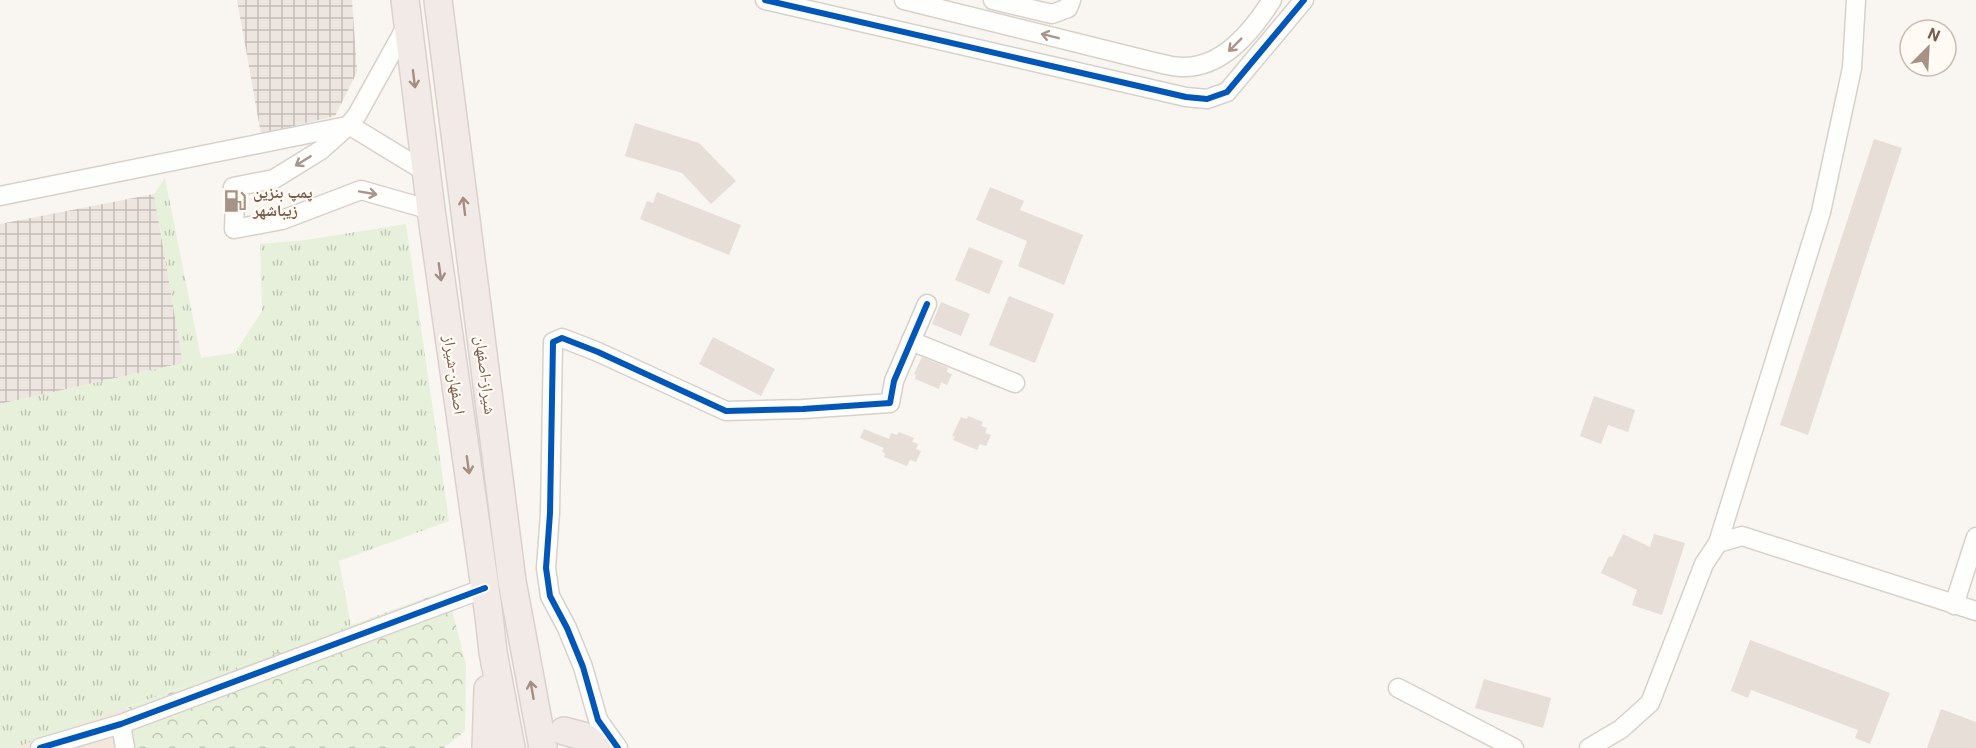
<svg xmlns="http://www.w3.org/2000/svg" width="1976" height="748" font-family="Roboto,'Noto Naskh Arabic',sans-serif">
	<defs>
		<pattern id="industrial-grid" width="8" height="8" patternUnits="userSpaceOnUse" patternTransform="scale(1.5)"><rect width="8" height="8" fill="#ede5e0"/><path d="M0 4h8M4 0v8" fill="none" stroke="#c5bdb8"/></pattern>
		<pattern id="grass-tufts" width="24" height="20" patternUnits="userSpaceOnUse" patternTransform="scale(1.5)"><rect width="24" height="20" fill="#e7f0db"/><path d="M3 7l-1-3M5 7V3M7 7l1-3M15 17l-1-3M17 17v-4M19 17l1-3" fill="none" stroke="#c0c6b4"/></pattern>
		<pattern id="forest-crowns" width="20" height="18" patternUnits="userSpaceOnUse" patternTransform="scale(1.5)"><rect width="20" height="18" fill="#e7f0db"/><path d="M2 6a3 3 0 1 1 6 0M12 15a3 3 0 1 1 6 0" fill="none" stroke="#c0c6b4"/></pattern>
	</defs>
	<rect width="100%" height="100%" fill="#f9f5f0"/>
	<path fill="#f2e8de" d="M126 707 133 748H14Z"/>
	<g fill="url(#industrial-grid)">
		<path d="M237 0H352L357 72 335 116 261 134Z"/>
		<path d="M154 194 183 363 0 404V224Z"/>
	</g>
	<path fill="url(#grass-tufts)" d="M165 178 201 358 235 353 262 311 260 244 306 240 406 224 449 521 339 561 351 626 14 748H0V404L183 363 154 194Z"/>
	<path fill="url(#forest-crowns)" d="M447 590 466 665 465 731 444 748H133L126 708Z"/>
	<g fill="#e6ded7">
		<path d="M635 123 699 143 736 181 711 204 682 173 625 156Z"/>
		<path d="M1874 139 1902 148 1808 435 1780 425Z"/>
		<path d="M990 187 1024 201 1020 210 1083 235 1064 285 1018 266 1027 241 976 220Z"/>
		<path d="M657 192 741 225 729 255 640 219 647 201 653 203Z"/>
		<path d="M969 247 1003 261 989 294 955 280Z"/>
		<path d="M1009 296 1054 314 1035 363 989 345Z"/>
		<path d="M941 302 970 314 961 336 932 324Z"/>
		<path d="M713 337 775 369 761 396 699 364Z"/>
		<path d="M922 357 948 368 947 372 952 374 947 385 941 382 939 389 915 379 916 375 914 374Z"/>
		<path d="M1594 396 1635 410 1628 432 1608 425 1601 444 1580 436Z"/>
		<path d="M968 416 983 422 981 426 987 428 985 433 991 435 986 446 980 444 977 450 953 440 955 437 952 436 961 417 967 419Z"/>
		<path d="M864 429 889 439 891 433 897 435 899 432 914 438 912 442 918 444 916 449 921 451 916 462 910 460 907 466 884 457 885 453 882 452 884 448 860 438Z"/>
		<path d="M1623 534 1650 547 1654 534 1685 543 1662 615 1632 605 1637 590 1601 573 1609 556 1612 557Z"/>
		<path d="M1750 640 1890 693 1870 744 1855 738 1858 730 1751 690 1748 698 1731 691Z"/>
		<path d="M1484 679 1551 698 1543 728 1475 708Z"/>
		<path d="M1941 709 1976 722V748H1927Z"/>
	</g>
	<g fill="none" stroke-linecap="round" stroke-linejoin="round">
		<g stroke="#d7d1cb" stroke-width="21">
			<g id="minor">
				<path d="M765 0 1186 97 1207 99 1227 92 1304 0"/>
				<path d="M904 0 1150 61C1160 63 1172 67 1182 67 1223 68 1252 31 1272 0"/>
				<path d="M993 0 1052 14 1068 8 1071 0"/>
				<path d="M407 25 357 115 349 125 426 172"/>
				<path d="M349 125 321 150 274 179 233 187 235 201 234 229 282 220 361 190 431 210"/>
				<path d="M0 196 347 126"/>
				<path d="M911 341 1015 383"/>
				<path d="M1718 543 1821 212 1852 68 1856 0"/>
				<path d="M1954 605 1976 537"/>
				<path d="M1398 688 1514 748"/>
				<path d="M121 724 125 748"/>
				<path d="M40 748 121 724 485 588"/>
				<path d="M618 748 598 720 583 667 567 628 550 596 546 568 550 513 553 342 562 338 598 352 726 411 803 409 890 403 894 381 927 304"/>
				<path d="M1589 748 1621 729 1650 703 1704 564 1718 543 1742 536 1976 611"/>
			</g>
		</g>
		<g stroke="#dad1cc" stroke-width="30">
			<g id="highway">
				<path d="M405 0 431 210 489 616 493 652 511 748"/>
				<path d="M438 0 512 581 543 748"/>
				<path d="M564 731 583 736 600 748"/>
				<path d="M486 748 488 689"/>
			</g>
		</g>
		<use href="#minor" stroke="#fefefd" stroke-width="18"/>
		<use href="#highway" stroke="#f2eae7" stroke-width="27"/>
		<g stroke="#fffaf3" stroke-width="10">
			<g id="cycleway">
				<path d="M765 0 1186 97 1207 99 1227 92 1304 0"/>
				<path d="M40 748 121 724 485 588"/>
				<path d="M618 748 598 720 583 667 567 628 550 596 546 568 550 513 553 342 562 338 598 352 726 411 803 409 890 403 894 381 927 304"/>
			</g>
		</g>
		<use href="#cycleway" stroke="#0057b8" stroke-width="6"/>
	</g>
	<defs><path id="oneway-shaft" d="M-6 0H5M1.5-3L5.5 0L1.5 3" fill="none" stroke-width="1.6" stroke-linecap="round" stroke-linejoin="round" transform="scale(1.5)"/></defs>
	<g stroke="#a8958b">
		<use href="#oneway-shaft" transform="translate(1050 36) rotate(-166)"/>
		<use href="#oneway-shaft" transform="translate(1235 45) rotate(135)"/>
		<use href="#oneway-shaft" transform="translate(303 161) rotate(148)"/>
		<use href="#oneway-shaft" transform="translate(368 193) rotate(10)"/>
	</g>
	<g stroke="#a48e83">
		<use href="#oneway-shaft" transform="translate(414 79) rotate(83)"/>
		<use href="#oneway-shaft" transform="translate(464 206) rotate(-97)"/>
		<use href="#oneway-shaft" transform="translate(440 272) rotate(82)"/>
		<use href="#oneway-shaft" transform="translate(468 465) rotate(82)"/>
		<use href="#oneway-shaft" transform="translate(532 690) rotate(-100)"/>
	</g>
	<defs>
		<g id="fuel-bare" transform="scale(1.8)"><path d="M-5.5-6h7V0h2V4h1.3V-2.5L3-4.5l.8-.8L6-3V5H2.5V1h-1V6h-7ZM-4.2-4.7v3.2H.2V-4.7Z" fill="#a69286" stroke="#fffaf3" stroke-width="2.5" paint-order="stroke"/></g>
	</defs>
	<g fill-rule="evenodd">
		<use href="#fuel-bare" x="235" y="201"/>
	</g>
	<g text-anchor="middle" stroke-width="4.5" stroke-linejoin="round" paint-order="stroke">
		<g font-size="16" font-weight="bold" fill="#7a5c4d" stroke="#fffaf3" text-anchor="start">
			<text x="253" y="198">پمپ بنزین<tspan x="253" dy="18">زیباشهر</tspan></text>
		</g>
		<g font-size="16" fill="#7a5c4d" stroke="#fffaf3">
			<text transform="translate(455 375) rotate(82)" y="6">اصفهان-شیراز</text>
			<text transform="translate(486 375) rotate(83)" y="6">شیراز-اصفهان</text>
		</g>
	</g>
	<g transform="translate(1928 48) rotate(24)"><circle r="28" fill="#fffaf3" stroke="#cabbb1" stroke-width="1.5"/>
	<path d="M0-4.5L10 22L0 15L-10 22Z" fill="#a69286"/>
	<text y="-9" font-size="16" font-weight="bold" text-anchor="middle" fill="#7a5c4d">N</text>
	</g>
</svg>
